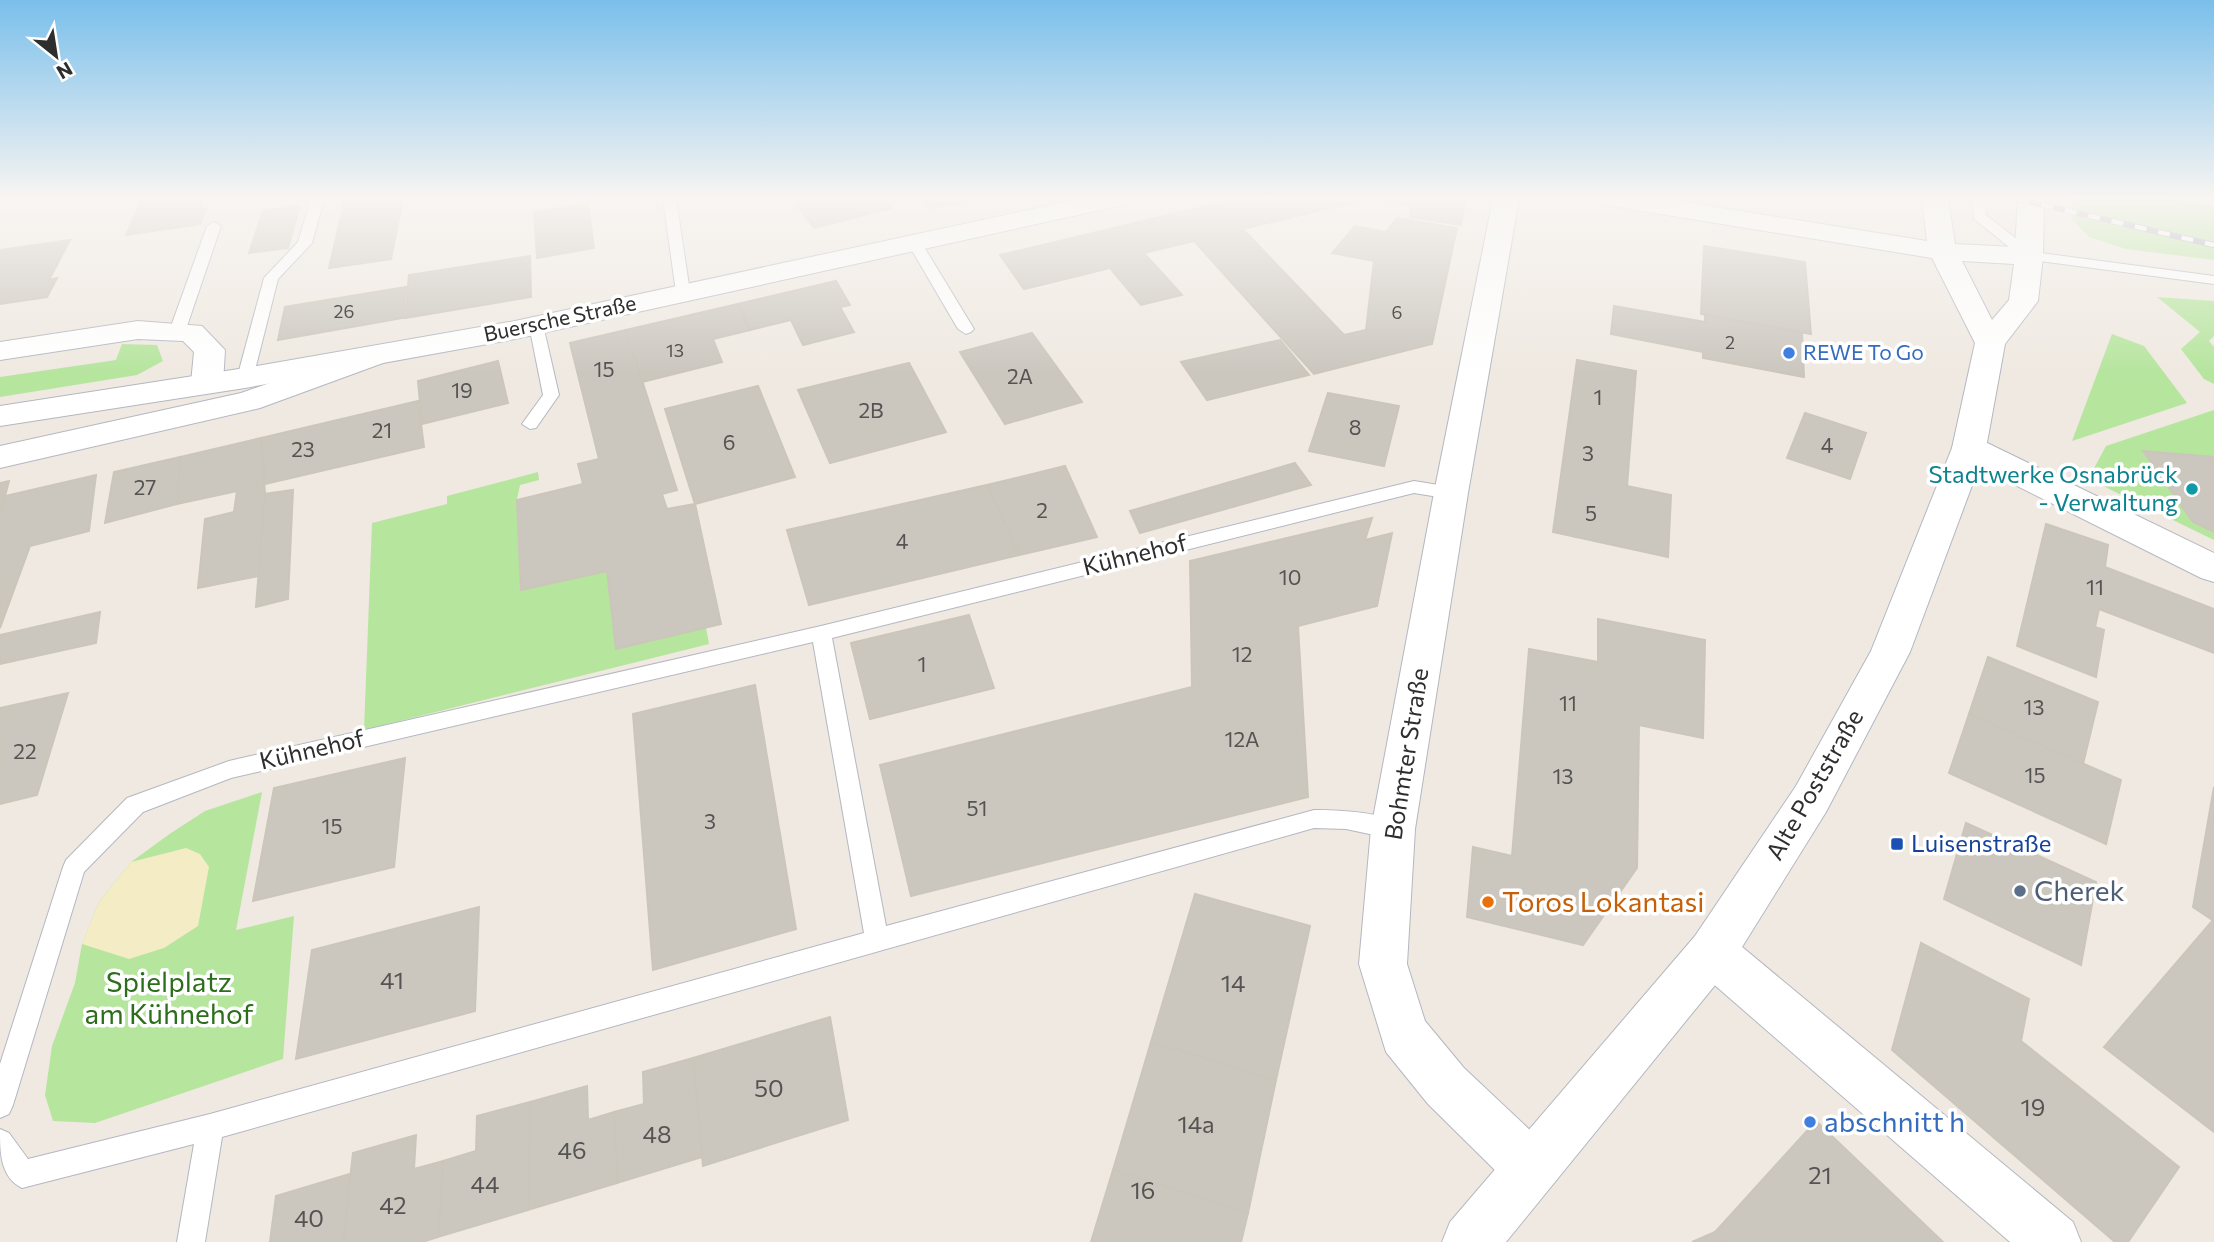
<svg xmlns="http://www.w3.org/2000/svg" width="2214" height="1242" font-family="Commissioner,sans-serif">
	<rect width="100%" height="100%" fill="#efe9e1"/>
	<g fill="#b6e59e">
		<path d="M2073 199H2170L2214 206V260L2126 249 2089 237 2071 218Z"/>
		<path d="M2157 297 2214 301V336L2209 341 2214 347V384L2204 379 2181 349 2200 332Z"/>
		<path d="M2112 334 2144 346 2187 403 2072 441Z"/>
		<path d="M122 344 157 345 163 361 137 375 0 397V377L116 360Z"/>
		<path d="M2214 410V457L2143 452 2193 522 2214 532V540L2107 488 2092 472 2106 446Z"/>
		<path d="M538 472 539 480 520 485 517 499 521 589 607 571 616 649 706 628 709 644 364 730 372 523 447 504V496Z"/>
		<path d="M262 792 236 930 294 916 283 1059 95 1123 53 1121 45 1095 52 1046 75 983 82 944 99 902 131 862 171 833 205 811Z"/>
	</g>
	<path fill="#f3ecc5" d="M186 848 200 854 209 867 198 926 164 948 129 959 82 944 99 902 131 862Z"/>
	<g fill="#cbc7bf" stroke="#cbc5ba" stroke-width="2">
		<path d="M142 199H204L200 209 206 208 200 224 126 235Z"/>
		<path d="M345 199H403L391 259 329 268Z"/>
		<path d="M793 199H885L892 208 814 228Z"/>
		<path d="M924 199H982L930 208Z"/>
		<path d="M1236 199H1366L1243 229 1344 335 1366 330 1374 261 1332 253 1355 226 1386 232 1397 218 1457 228 1432 344 1314 374 1194 241 1144 253 1182 295 1141 305 1110 268 1024 289 1000 255Z"/>
		<path d="M1371 199H1465L1461 225 1410 217 1412 205Z"/>
		<path d="M588 204 594 248 537 258 534 212Z"/>
		<path d="M300 206 288 248 249 253 263 211Z"/>
		<path d="M70 240 49 280 57 278 47 297 0 304V250Z"/>
		<path d="M1704 246 1805 262 1811 334 1701 314Z"/>
		<path d="M530 256 531 297 405 318 409 275Z"/>
		<path d="M836 281 850 305 840 307 854 332 803 345 791 320 750 330 738 304Z"/>
		<path d="M406 287 403 318 278 340 285 307Z"/>
		<path d="M738 304 750 330 713 339 722 362 642 382 626 330Z"/>
		<path d="M1614 306 1705 322V315L1802 333 1804 377 1703 358V352L1611 334Z"/>
		<path d="M626 330 677 490 662 494 667 509 695 504 721 624 616 649 607 571 521 590 517 500 583 484 578 464 599 459 570 343Z"/>
		<path d="M1032 333 1082 402 1005 424 960 352Z"/>
		<path d="M1280 340 1309 375 1207 400 1181 362Z"/>
		<path d="M1577 360 1636 371 1627 486 1671 495 1668 557 1553 532Z"/>
		<path d="M498 361 508 403 422 424 418 381Z"/>
		<path d="M909 363 946 432 830 463 798 390Z"/>
		<path d="M758 386 795 477 695 504 665 409Z"/>
		<path d="M1328 393 1399 406 1384 466 1309 451Z"/>
		<path d="M418 401 424 447 265 484 261 438Z"/>
		<path d="M1805 413 1866 433 1850 479 1787 458Z"/>
		<path d="M261 438 265 494 259 576 198 588 205 519 234 512 237 491 177 504 180 457Z"/>
		<path d="M2143 451 2214 457V532L2193 522Z"/>
		<path d="M180 457 177 504 105 523 114 472Z"/>
		<path d="M1295 463 1311 485 1140 533 1130 511Z"/>
		<path d="M1065 466 1097 537 1019 555 987 485Z"/>
		<path d="M96 475 89 531 30 546 0 628V514L5 496Z"/>
		<path d="M9 481 5 496 0 514V483Z"/>
		<path d="M987 485 1019 555 809 605 787 530Z"/>
		<path d="M293 490 288 599 256 607 265 494Z"/>
		<path d="M1372 518 1365 540 1392 533 1377 606 1298 626 1308 797 911 896 880 765 1192 687 1190 561Z"/>
		<path d="M2046 524 2108 545 2105 567 2214 609V653L2099 609 2095 627 2104 630 2096 677 2017 646Z"/>
		<path d="M100 612 96 643 0 664V635Z"/>
		<path d="M969 615 994 688 870 719 851 643Z"/>
		<path d="M1598 619 1705 640 1703 738 1639 725 1637 868 1583 945 1467 917 1473 847 1512 856 1529 649 1598 662Z"/>
		<path d="M1988 657 2098 702 2083 764 1969 714Z"/>
		<path d="M755 685 796 929 653 970 633 714Z"/>
		<path d="M68 693 37 795 0 804V708Z"/>
		<path d="M1969 714 2121 780 2106 844 1949 773Z"/>
		<path d="M405 758 394 867 253 901 274 788Z"/>
		<path d="M2214 787V921L2193 907Z"/>
		<path d="M1966 823 2096 882 2081 965 1944 899Z"/>
		<path d="M1195 894 1310 926 1276 1080 1151 1042Z"/>
		<path d="M479 907 475 1011 296 1059 312 950Z"/>
		<path d="M2213 920 2214 921V1132L2104 1047Z"/>
		<path d="M1921 943 2029 999 2021 1041 2179 1167 2128 1242H2115L1892 1050Z"/>
		<path d="M830 1017 848 1120 703 1166 693 1058Z"/>
		<path d="M1151 1042 1276 1080 1248 1213 1113 1170Z"/>
		<path d="M693 1058 702 1157 617 1183 614 1112 644 1104 643 1072Z"/>
		<path d="M587 1086 588 1120 614 1112 617 1183 528 1210 530 1102Z"/>
		<path d="M530 1102 528 1210 438 1237 443 1161 476 1151 477 1116Z"/>
		<path d="M1816 1121 1943 1242H1722L1715 1232Z"/>
		<path d="M416 1135 414 1169 443 1161 438 1237 422 1242H343L353 1153Z"/>
		<path d="M1113 1170 1248 1213 1241 1242H1091Z"/>
		<path d="M350 1174 343 1242H270L276 1196Z"/>
		<path d="M1715 1232 1722 1242H1692Z"/>
	</g>
	<g fill="none" stroke-linecap="round" stroke-linejoin="round">
		<g stroke="#b4b7c1" stroke-width="2">
			<g id="lane">
				<path d="M311 199H324L312 243 278 279 253 378 245 383 239 381 237 378 264 278 298 242Z"/>
				<path d="M663 199H676L690 292 683 296 676 292Z"/>
				<path d="M1973 199H1985L1986 215 2033 252 2214 276V284L2024 259 1974 219Z"/>
				<path d="M214 222 221 226 185 332 182 335H172L169 332 207 226Z"/>
				<path d="M914 238 921 242 974 329 971 332 966 334 958 329 907 242Z"/>
				<path d="M536 321 543 325 559 395 536 428 530 429 522 424 543 395 529 325Z"/>
				<path d="M1414 481 1451 487 1460 493 1451 499 1414 493 832 638 886 926 1314 810C1343 810 1373 812 1401 822L1404 829 1401 836 1393 839 1346 829 1314 828 222 1137 205 1242H177L194 1144 22 1188C0 1177 0 1152 0 1129L9 1133 28 1159 210 1114 864 933 813 642 231 778 143 812 84 872 13 1105 9 1114 0 1118V1064L63 867 66 860 127 798 229 761 821 626Z"/>
			</g>
		</g>
		<g stroke="#b4b7c1" stroke-width="2">
			<g id="street">
				<path d="M1493 199H1519L1468 493 1415 829 1407 964 1425 1021 1464 1068 1549 1148 1557 1167 1549 1186 1530 1194 1511 1186 1428 1104 1386 1052 1359 964 1371 829 1434 493Z"/>
				<path d="M138 321 202 326 225 350 223 383 218 390 207 393 196 390 191 383 194 352 183 341 138 339 0 360V342Z"/>
				<path d="M372 347 383 349 387 356 383 363 260 408 0 468V446L241 393Z"/>
				<path d="M1969 437 1981 440 2214 553V582L2201 578 1957 456 1952 448 1957 440Z"/>
				<path d="M1712 930 1729 936 2073 1222 2081 1242H2010L1695 968 1688 952 1695 936Z"/>
			</g>
		</g>
		<g stroke="#b4b7c1" stroke-width="2">
			<g id="secondary">
				<path d="M1079 199H1127L1123 205 1114 207 515 339 245 388 0 426V406L245 368 515 321Z"/>
				<path d="M1604 199H1665L1927 241 1922 199H1948L1955 244 2015 247 2018 199H2044L2043 256 2038 301 2005 344 1986 448 1910 652 1826 812 1729 968 1506 1242H1442L1450 1222 1695 936 1796 786 1871 651 1952 448 1975 343 1932 258 1617 207 1608 205ZM1962 261 2014 264 2009 300 1992 320Z"/>
			</g>
		</g>
		<use href="#lane" fill="#fff" fill-rule="evenodd"/>
		<use href="#street" fill="#fff" fill-rule="evenodd"/>
		<use href="#secondary" fill="#fff" fill-rule="evenodd"/>
		<g stroke="#a3a6b8" stroke-width="6">
			<path id="rail" d="M2018 199 2214 245"/>
		</g>
		<use href="#rail" stroke="#fff" stroke-width="4.5" stroke-dasharray="12" stroke-linecap="butt"/>
	</g>
	<linearGradient id="sky" x2="0" y2="1"><stop stop-color="#7abfeb"/><stop offset="0.53" stop-color="#f8f5f2"/><stop offset="1" stop-color="#f8f5f2" stop-opacity="0"/></linearGradient>
	<rect width="2214" height="373" fill="url(#sky)"/>
	<g fill="#3f7fe0" stroke="#fff" stroke-width="2.5">
		<circle cx="1789" cy="353" r="7"/>
		<circle cx="1810" cy="1122" r="7"/>
	</g>
	<circle fill="#0f9aa8" stroke="#fff" stroke-width="2.5" cx="2192" cy="489" r="7"/>
	<rect fill="#1a4fb4" stroke="#fff" stroke-width="2.5" x="1890" y="837" width="14" height="14" rx="3.5"/>
	<circle fill="#5c6f8a" stroke="#fff" stroke-width="2.5" cx="2020" cy="891" r="7"/>
	<circle fill="#e8710a" stroke="#fff" stroke-width="2.5" cx="1488" cy="902" r="7"/>
	<g text-anchor="middle" stroke-width="7" stroke-linejoin="round" paint-order="stroke">
		<g font-size="18" fill="#555452">
			<text x="344" y="318">26</text>
			<text x="1397" y="319">6</text>
			<text x="1730" y="349">2</text>
			<text x="675" y="357">13</text>
		</g>
		<g font-size="21" fill="#2e2e2e" stroke="#fff">
			<text transform="translate(560 319) rotate(-12)" y="7">Buersche Straße</text>
		</g>
		<g font-size="21" fill="#366cbe" stroke="#fff" text-anchor="start">
			<text x="1803" y="360">REWE To Go</text>
		</g>
		<g font-size="21" fill="#555452">
			<text x="604" y="377">15</text>
			<text x="1020" y="384">2A</text>
			<text x="462" y="398">19</text>
			<text x="1598" y="405">1</text>
			<text x="871" y="418">2B</text>
			<text x="1355" y="435">8</text>
			<text x="382" y="438">21</text>
			<text x="729" y="450">6</text>
			<text x="1827" y="453">4</text>
			<text x="303" y="457">23</text>
			<text x="1588" y="461">3</text>
			<text x="145" y="495">27</text>
			<text x="1042" y="518">2</text>
			<text x="1591" y="521">5</text>
			<text x="902" y="549">4</text>
			<text x="1290" y="585">10</text>
			<text x="2095" y="595">11</text>
			<text x="1242" y="662">12</text>
			<text x="922" y="672">1</text>
			<text x="1568" y="711">11</text>
			<text x="2034" y="715">13</text>
			<text x="1242" y="747">12A</text>
			<text x="25" y="759">22</text>
			<text x="2035" y="783">15</text>
			<text x="1563" y="784">13</text>
			<text x="977" y="816">51</text>
			<text x="710" y="829">3</text>
			<text x="332" y="834">15</text>
		</g>
		<g font-size="24" fill="#0d838f" stroke="#fff" text-anchor="end">
			<text x="2178" y="483">Stadtwerke Osnabrück<tspan x="2178" dy="28">- Verwaltung</tspan></text>
		</g>
		<g font-size="24" fill="#2e2e2e" stroke="#fff">
			<text transform="translate(1135 555) rotate(-14)" y="8">Kühnehof</text>
			<text transform="translate(312 750) rotate(-13)" y="8">Kühnehof</text>
			<text transform="translate(1407 754) rotate(-81)" y="8">Bohmter Straße</text>
			<text transform="translate(1815 785) rotate(-60)" y="8">Alte Poststraße</text>
		</g>
		<g font-size="24" fill="#164399" stroke="#fff" text-anchor="start">
			<text x="1911" y="852">Luisenstraße</text>
		</g>
		<g font-size="24" fill="#555452">
			<text x="392" y="989">41</text>
			<text x="1233" y="992">14</text>
			<text x="769" y="1097">50</text>
			<text x="2033" y="1116">19</text>
			<text x="1196" y="1133">14a</text>
			<text x="657" y="1143">48</text>
			<text x="572" y="1159">46</text>
			<text x="1820" y="1184">21</text>
			<text x="485" y="1193">44</text>
			<text x="1143" y="1199">16</text>
			<text x="393" y="1214">42</text>
			<text x="309" y="1227">40</text>
		</g>
		<g font-size="28" fill="#4e5e75" stroke="#fff" text-anchor="start">
			<text x="2034" y="901">Cherek</text>
		</g>
		<g font-size="28" fill="#c56008" stroke="#fff" text-anchor="start">
			<text x="1502" y="912">Toros Lokantasi</text>
		</g>
		<g font-size="28" fill="#2c6e1b" stroke="#fff">
			<text x="169" y="992">Spielplatz<tspan x="169" dy="32">am Kühnehof</tspan></text>
		</g>
		<g font-size="28" fill="#366cbe" stroke="#fff" text-anchor="start">
			<text x="1824" y="1132">abschnitt h</text>
		</g>
	</g>
	<g transform="translate(56 56) rotate(150)" stroke="#ffffff" stroke-width="5" paint-order="stroke">
	<path d="M0-5L12 26L0 18L-12 26Z" fill="#2e2e2e"/>
	<text y="-10" font-size="19" font-weight="bold" text-anchor="middle" fill="#2e2e2e">N</text>
	</g>
</svg>
